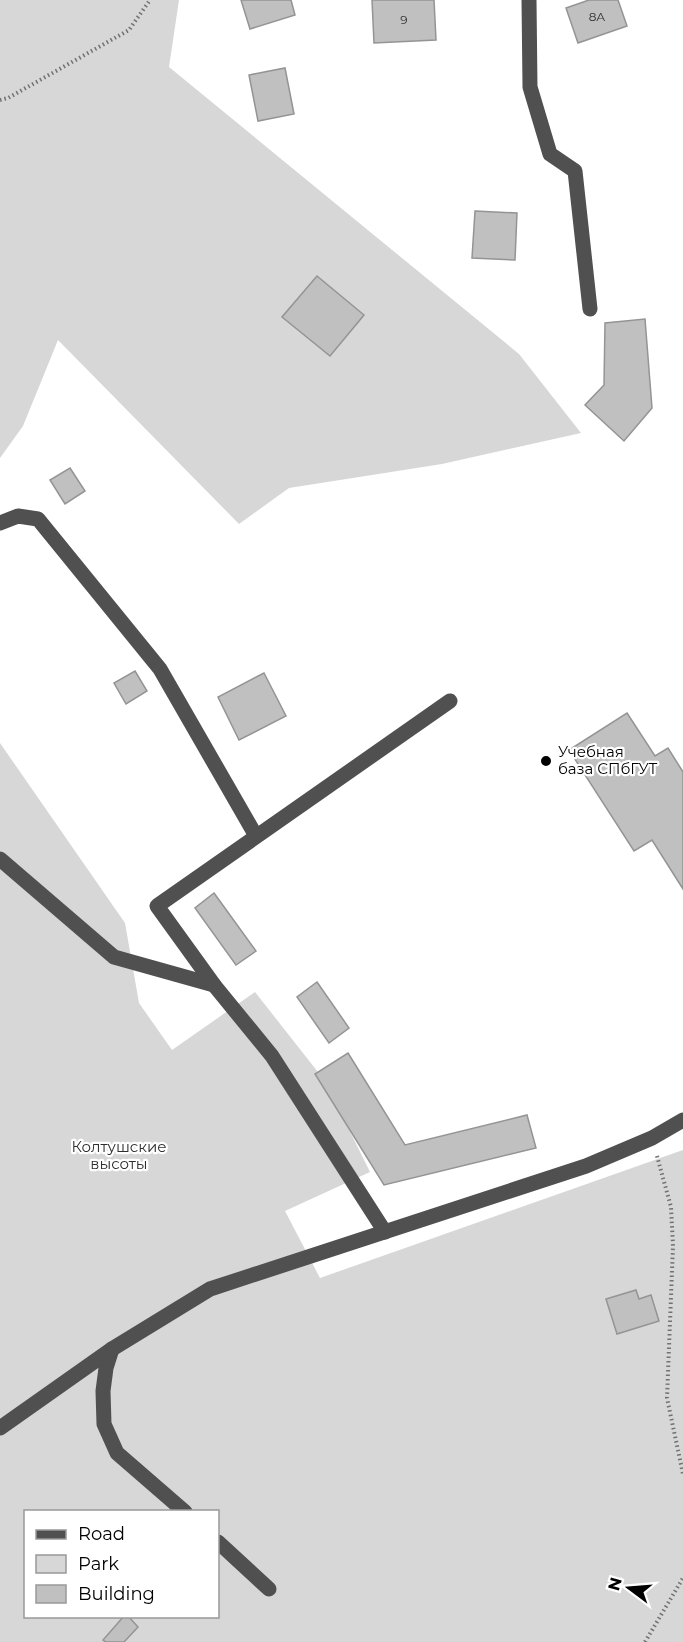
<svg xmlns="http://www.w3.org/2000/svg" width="683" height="1642" font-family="Montserrat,sans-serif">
	<rect width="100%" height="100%" fill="#fff"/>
	<g fill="#d7d7d7" fill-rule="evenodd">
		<path d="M0 0H179L169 67 519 354 581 433 442 464 289 488 239 524 58 340 23 426 0 458Z"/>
		<path d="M0 743 125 923 139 1003 172 1050 255 992 325 1081 370 1172 285 1211 320 1278 683 1150V1642H0ZM26 1512H218V1616H26Z"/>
	</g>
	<g fill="#c0c0c0" stroke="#949494" stroke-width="1.5">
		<path d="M241 0H291L295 15 250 29Z"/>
		<path d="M372 0H434L436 40 374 43Z"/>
		<path d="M589 0H618L627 26 578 43 566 8Z"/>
		<path d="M285 68 294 114 258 121 249 75Z"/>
		<path d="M475 211 517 213 515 260 472 258Z"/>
		<path d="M317 276 364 315 330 356 282 317Z"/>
		<path d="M645 319 652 408 624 441 585 405 604 385 605 323Z"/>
		<path d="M70 468 85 491 65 504 50 480Z"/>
		<path d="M135 671 147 691 126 704 114 683Z"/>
		<path d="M264 673 286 716 239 740 218 697Z"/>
		<path d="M627 713 655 756 668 748 683 772V889L652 840 634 851 569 750Z"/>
		<path d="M214 893 256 951 236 965 195 908Z"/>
		<path d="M317 982 349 1028 329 1043 297 997Z"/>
		<path d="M348 1053 405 1145 527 1115 536 1148 384 1185 315 1074Z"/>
		<path d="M636 1290 639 1299 651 1295 659 1321 617 1334 606 1299Z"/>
		<path d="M124 1616H128L138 1627 124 1642H106L103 1640Z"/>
	</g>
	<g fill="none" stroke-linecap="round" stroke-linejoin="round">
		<g stroke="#727272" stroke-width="4" stroke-dasharray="1.5 3" stroke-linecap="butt">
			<path d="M0 100 8 98 129 30 150 0"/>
			<path d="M657 1156 671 1207 673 1246 667 1398 683 1474"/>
			<path d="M645 1642 683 1578"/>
		</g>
		<g stroke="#505050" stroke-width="15">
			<path d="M529 0 530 87 550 154 575 171 590 309"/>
			<path d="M0 523 18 516 38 519 160 669 256 836"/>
			<path d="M0 859 114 957 214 985"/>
			<path d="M385 1232 272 1056 214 985 157 906 450 701"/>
			<path d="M112 1349 106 1368 103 1391 104 1424 117 1453 185 1512"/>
			<path d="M0 1428 112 1349 210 1289 586 1166 652 1138 683 1120"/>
			<path d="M218 1542 269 1589"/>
		</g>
	</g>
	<circle fill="#000" stroke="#fff" stroke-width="2" cx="546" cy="761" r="6"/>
	<g text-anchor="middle" stroke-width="4.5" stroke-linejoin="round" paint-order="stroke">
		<g font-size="12" fill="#303030">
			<text x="597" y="21">8А</text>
			<text x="404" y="24">9</text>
		</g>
		<g font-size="15" fill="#000" stroke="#fff" text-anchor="start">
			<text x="558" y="757">Учебная<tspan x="558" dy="17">база СПбГУТ</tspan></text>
		</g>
		<g font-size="15" fill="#2e2e2e" stroke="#fff">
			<text x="119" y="1152">Колтушские<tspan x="119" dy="17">высоты</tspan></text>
		</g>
	</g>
	<rect x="24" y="1510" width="195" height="108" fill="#ffffff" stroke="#999999" stroke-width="1.5"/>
	<rect x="36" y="1530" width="30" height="9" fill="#505050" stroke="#999999" stroke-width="1.5"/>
	<text x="78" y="1540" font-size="18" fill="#000000">Road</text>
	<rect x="36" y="1555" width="30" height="18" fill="#d7d7d7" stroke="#999999" stroke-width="1.5"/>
	<text x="78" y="1570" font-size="18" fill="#000000">Park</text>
	<rect x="36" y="1585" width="30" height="18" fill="#c0c0c0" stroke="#999999" stroke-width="1.5"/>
	<text x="78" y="1600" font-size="18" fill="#000000">Building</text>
	<g transform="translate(629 1588) rotate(286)" stroke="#ffffff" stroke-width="4.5" paint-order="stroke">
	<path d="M0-4.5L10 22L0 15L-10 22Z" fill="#000000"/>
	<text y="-9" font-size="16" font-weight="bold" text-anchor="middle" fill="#000000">N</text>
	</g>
</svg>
